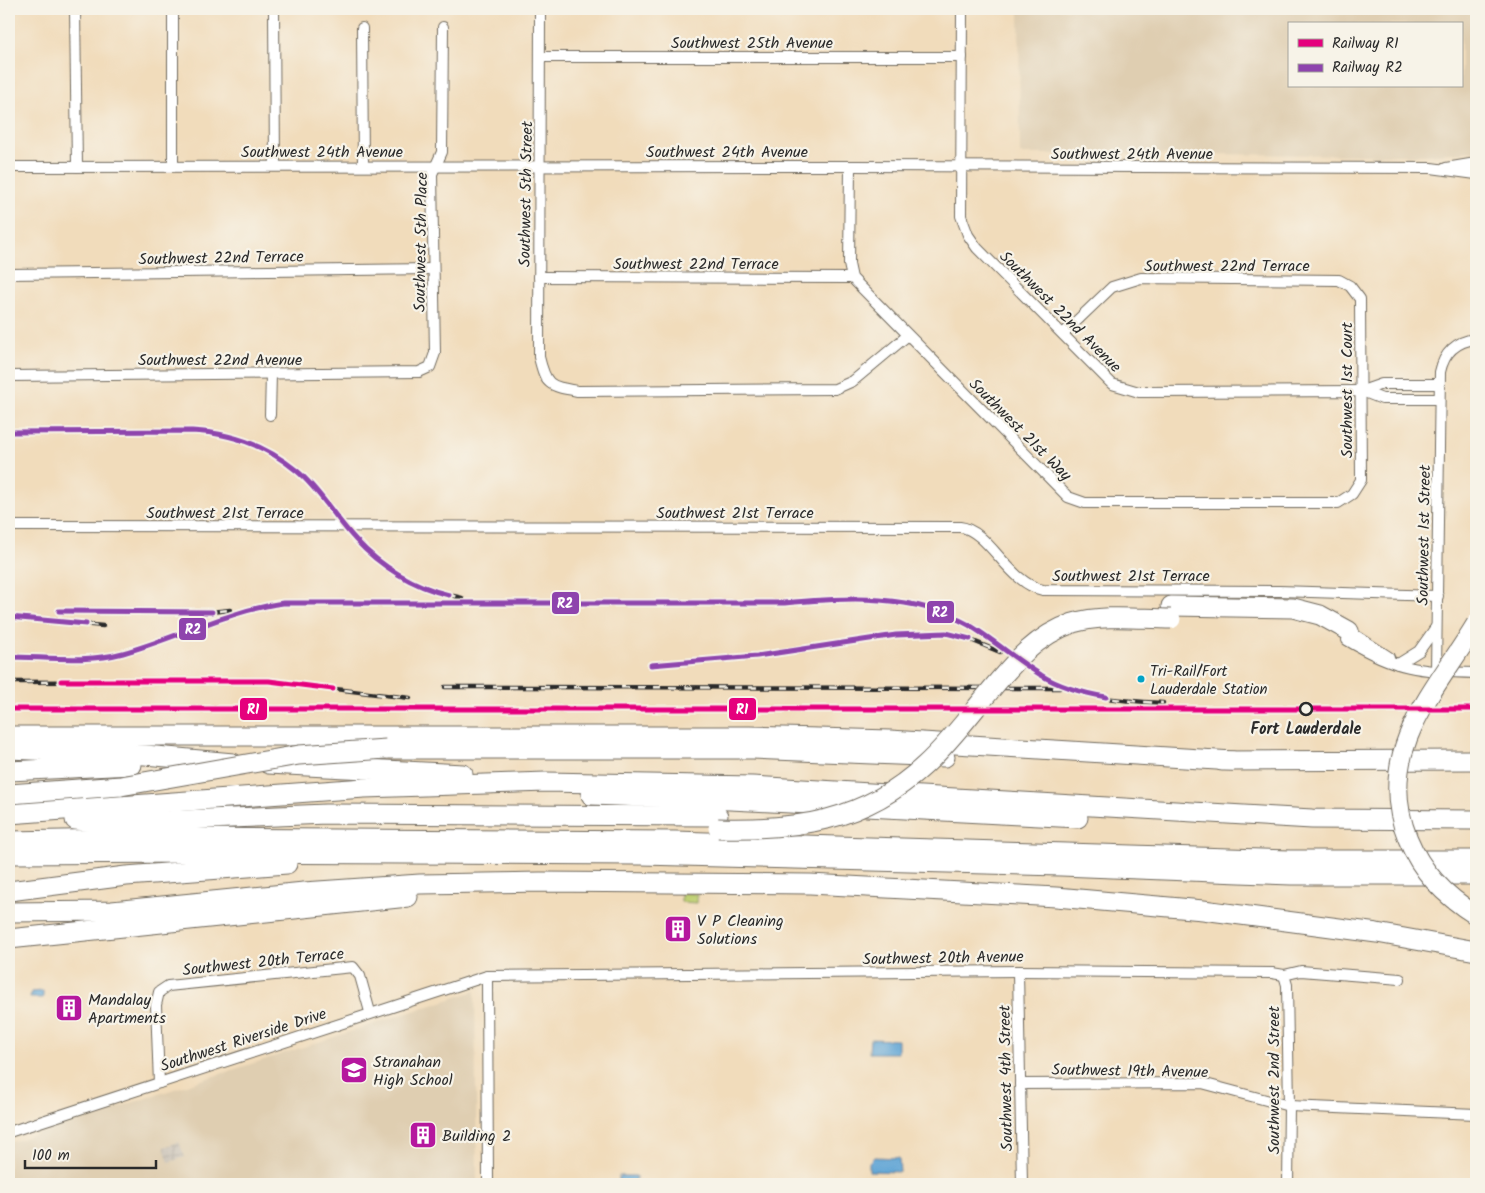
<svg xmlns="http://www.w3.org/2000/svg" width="1485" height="1193" font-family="Kalam,sans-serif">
	<defs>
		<pattern id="industrial-grid" width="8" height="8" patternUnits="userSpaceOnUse" patternTransform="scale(1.25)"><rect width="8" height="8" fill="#cbc3b8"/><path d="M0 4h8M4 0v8" fill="none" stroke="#aea89e"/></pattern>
	</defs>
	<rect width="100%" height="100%" fill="#f7f3e8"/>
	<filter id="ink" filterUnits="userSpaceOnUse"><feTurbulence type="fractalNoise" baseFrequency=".02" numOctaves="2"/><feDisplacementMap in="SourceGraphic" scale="10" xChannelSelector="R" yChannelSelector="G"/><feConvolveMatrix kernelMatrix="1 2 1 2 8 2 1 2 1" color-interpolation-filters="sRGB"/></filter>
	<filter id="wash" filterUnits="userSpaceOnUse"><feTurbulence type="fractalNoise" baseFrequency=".0096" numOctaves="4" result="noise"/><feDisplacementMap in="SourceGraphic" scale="20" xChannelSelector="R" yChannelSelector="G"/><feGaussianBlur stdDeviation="1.12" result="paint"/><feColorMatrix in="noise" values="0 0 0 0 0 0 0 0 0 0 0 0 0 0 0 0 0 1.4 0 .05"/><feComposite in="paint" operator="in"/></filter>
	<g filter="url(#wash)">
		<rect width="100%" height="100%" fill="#f1dcbb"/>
		<g fill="#dfceb1" fill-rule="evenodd">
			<path d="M1019 9H1476V151L1427 155 1085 154V151H1073V154H1020ZM1289 24H1461V86H1289Z"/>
			<path d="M475 991 477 1184H9V1143Z"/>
		</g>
		<path fill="url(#industrial-grid)" d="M179 1142 185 1157 169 1162 164 1147Z"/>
		<path fill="#bfd073" stroke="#757e4f" d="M681 893 697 894V903L681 902Z"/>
		<g fill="#60a5d5" stroke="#466880">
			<path d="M43 991V998H30L31 992Z"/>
			<path d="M870 1039 898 1040V1053H869Z"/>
			<path d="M874 1157 899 1158 900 1172 869 1171V1162Z"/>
			<path d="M619 1176H636V1183L619 1182Z"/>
		</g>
	</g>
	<g filter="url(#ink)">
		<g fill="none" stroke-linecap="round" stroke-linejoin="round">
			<g stroke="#70695d" stroke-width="12">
				<g id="minor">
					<path d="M75 9 77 167"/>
					<path d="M173 9V166"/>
					<path d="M274 9 275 166"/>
					<path d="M540 9 539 357C546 386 549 386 578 391L835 389 853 381 907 336"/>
					<path d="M962 9 961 216 968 235 977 248 1112 384 1139 392 1362 391 1382 399H1439"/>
					<path d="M362 28 363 166"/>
					<path d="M542 57H962"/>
					<path d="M850 166 849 264 852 278 1068 497 1085 503H1338L1352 494 1361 480 1360 299 1350 286 1339 280 1141 278 1112 287 1063 334"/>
					<path d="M9 167 850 166 1431 168 1476 174"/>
					<path d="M1446 168 1476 163"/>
					<path d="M9 274 433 269"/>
					<path d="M539 277 852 278"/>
					<path d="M9 376 419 372 430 367 435 353 432 174 442 152 443 27"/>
					<path d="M1362 391 1382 384H1439"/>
					<path d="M270 415 271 374"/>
					<path d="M9 526 960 527C989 530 1009 584 1043 590L1279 591 1438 596"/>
					<path d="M1349 631 1389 657"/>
					<path d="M1347 640C1395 669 1421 672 1476 673"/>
					<path d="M1398 664 1419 651 1436 627"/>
					<path d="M1436 672 1440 372C1444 353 1456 341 1476 339"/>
					<path d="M1018 971 1022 1184"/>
					<path d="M1284 975 1287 985 1289 1106 1288 1184"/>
					<path d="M487 976 488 1184"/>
					<path d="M159 1083 156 1005 159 992 168 986 353 967 360 976 370 1012"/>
					<path d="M1020 1084 1202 1083 1289 1106 1476 1114"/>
					<path d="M9 1132 487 976 1018 971 1272 973 1284 975 1301 971 1400 979"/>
				</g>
			</g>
			<g stroke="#70695d" stroke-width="21">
				<g id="motorway">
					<path d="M1171 606 1293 608 1320 615 1349 631"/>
					<path d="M9 736H749L890 740 1233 761"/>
					<path d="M9 749 145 755 233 763"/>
					<path d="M386 749H753L945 757"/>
					<path d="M1222 761 1476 760"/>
					<path d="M268 764 463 774"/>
					<path d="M9 771 132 765"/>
					<path d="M9 794 121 786"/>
					<path d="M591 795 730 800 1078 818"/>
					<path d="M9 814 364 788 546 782 752 786 1312 819 1476 820"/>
					<path d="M75 820 112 823 326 814 718 816"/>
					<path d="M9 841 171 838 675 841 1290 860H1476"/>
					<path d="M9 854 197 853 642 855 1061 866 1291 875H1476"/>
					<path d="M9 891 126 876 287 864"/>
					<path d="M9 912 112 911 304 892 420 884 540 882 810 884 1056 897 1203 910 1377 933 1476 951"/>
					<path d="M9 939 408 897"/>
				</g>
			</g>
			<use href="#minor" stroke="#fff" stroke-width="10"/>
			<use href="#motorway" stroke="#fff" stroke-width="19"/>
			<g stroke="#2b2b2b" stroke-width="4.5">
				<g id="rail">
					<path d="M9 432 192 431C244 433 288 456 320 496 337 517 352 540 373 556 399 577 429 591 462 598"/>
					<path d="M59 611 210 612 230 610"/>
					<path d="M9 617 103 626"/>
					<path d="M9 657C45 657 87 663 123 653 177 638 227 611 283 603H783C838 598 892 593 945 614 981 628 1009 655 1041 675 1077 698 1122 701 1163 703"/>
					<path d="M651 665 757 656 875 637 931 633 961 636 1000 652"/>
					<path d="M9 682 269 681 410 698"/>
					<path d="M445 687 1060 688"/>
				</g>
			</g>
			<use href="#rail" stroke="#f7f3e8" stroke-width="2.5" stroke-dasharray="8" stroke-linecap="butt"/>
			<g stroke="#70695d" stroke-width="21" stroke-linecap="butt">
				<g id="motorway-bridge">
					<path d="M1476 624C1454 661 1424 697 1408 737 1380 809 1413 877 1476 915"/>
					<path d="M121 786 299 755 386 749"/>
					<path d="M718 828C797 830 864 822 925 765 947 745 966 720 985 697 1010 667 1034 636 1073 623 1104 614 1140 619 1171 619"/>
				</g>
			</g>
			<use href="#motorway-bridge" stroke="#fff" stroke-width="19"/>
			<g stroke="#f7f3e8" stroke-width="9">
				<g id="rail-1">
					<path d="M61 681H269L333 689"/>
					<path d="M9 709H1476"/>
				</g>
			</g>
			<g stroke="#f7f3e8" stroke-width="9">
				<g id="rail-2">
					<path d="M9 432 192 431C231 433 267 446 297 471 320 490 335 518 356 540 380 566 414 587 449 595"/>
					<path d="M59 611 212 612"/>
					<path d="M9 617 86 624"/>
					<path d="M9 657C45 657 87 663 123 653 177 638 227 611 283 603H783C846 598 911 592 969 625 994 640 1016 660 1041 675 1060 687 1083 693 1106 697"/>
					<path d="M651 665 757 656 896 635 946 633 970 639"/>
				</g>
			</g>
			<use href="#rail-1" stroke="#e5007d" stroke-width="5"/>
			<use href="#rail-2" stroke="#8e44ad" stroke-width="5"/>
		</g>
	</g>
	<defs>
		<g id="building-square" transform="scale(1.4375)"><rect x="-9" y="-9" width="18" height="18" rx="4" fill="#b5179e" stroke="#f7f3e8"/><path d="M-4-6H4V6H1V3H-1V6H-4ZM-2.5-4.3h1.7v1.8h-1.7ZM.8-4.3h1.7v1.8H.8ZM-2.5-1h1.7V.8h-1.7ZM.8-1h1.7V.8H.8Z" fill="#fff"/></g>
		<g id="school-square" transform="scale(1.4375)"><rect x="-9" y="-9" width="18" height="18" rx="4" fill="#b5179e" stroke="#f7f3e8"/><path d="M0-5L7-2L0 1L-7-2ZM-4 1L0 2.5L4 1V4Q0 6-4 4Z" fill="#fff"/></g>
	</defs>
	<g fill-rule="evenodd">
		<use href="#building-square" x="678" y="929"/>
		<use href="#building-square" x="69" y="1008"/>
		<use href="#school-square" x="354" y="1070"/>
		<use href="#building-square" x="423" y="1135"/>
	</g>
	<circle fill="#02a3c6" stroke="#f7f3e8" stroke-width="2" cx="1141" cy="679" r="4.5"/>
	<circle fill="#f7f3e8" stroke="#2b2b2b" stroke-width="2.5" cx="1306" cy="709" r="6"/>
	<g text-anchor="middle" stroke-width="4.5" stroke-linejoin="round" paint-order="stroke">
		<g font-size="15" fill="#2b2b2b" stroke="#f7f3e8" text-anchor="start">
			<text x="1150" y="676">Tri-Rail/Fort<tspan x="1150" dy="18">Lauderdale Station</tspan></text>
		</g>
		<g font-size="16" fill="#2b2b2b" stroke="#f7f3e8">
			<text x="752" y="48">Southwest 25th Avenue</text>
			<text x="322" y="157">Southwest 24th Avenue</text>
			<text x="727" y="157">Southwest 24th Avenue</text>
			<text x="1132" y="159">Southwest 24th Avenue</text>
			<text transform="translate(525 194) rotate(-89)" y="6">Southwest 5th Street</text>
			<text transform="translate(420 242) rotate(-89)" y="6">Southwest 5th Place</text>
			<text transform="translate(221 257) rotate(-1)" y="6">Southwest 22nd Terrace</text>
			<text x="696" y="269">Southwest 22nd Terrace</text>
			<text x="1227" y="271">Southwest 22nd Terrace</text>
			<text transform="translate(1061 311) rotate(45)" y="6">Southwest 22nd Avenue</text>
			<text x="220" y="365">Southwest 22nd Avenue</text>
			<text transform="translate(1346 390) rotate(-90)" y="6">Southwest 1st Court</text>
			<text transform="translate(1021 429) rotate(45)" y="6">Southwest 21st Way</text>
			<text x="225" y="518">Southwest 21st Terrace</text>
			<text x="735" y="518">Southwest 21st Terrace</text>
			<text transform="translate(1423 535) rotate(-89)" y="6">Southwest 1st Street</text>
			<text x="1131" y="581">Southwest 21st Terrace</text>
			<text transform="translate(943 957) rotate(-1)" y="6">Southwest 20th Avenue</text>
			<text transform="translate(263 961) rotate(-6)" y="6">Southwest 20th Terrace</text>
			<text transform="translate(243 1039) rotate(-18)" y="6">Southwest Riverside Drive</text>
			<text transform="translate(1130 1070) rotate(1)" y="6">Southwest 19th Avenue</text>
			<text transform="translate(1005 1078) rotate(-91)" y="6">Southwest 4th Street</text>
			<text transform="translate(1273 1080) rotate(-90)" y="6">Southwest 2nd Street</text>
		</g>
		<g font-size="16" font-weight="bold" fill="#2b2b2b" stroke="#f7f3e8">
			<text x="1306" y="734">Fort Lauderdale</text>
		</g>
		<g font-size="16" fill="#2b2b2b" stroke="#f7f3e8" text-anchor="start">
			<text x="697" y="926">V P Cleaning<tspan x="697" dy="18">Solutions</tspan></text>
			<text x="88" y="1005">Mandalay<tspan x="88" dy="18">Apartments</tspan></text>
			<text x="373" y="1067">Stranahan<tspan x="373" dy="18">High School</tspan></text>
			<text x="442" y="1141">Building 2</text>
		</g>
	</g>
	<g stroke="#f7f3e8" stroke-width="2">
		<rect x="551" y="591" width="29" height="24" rx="5" fill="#8e44ad"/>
		<rect x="926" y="600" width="29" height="24" rx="5" fill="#8e44ad"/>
		<rect x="178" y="617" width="29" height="24" rx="5" fill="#8e44ad"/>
		<rect x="239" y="697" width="29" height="24" rx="5" fill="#e5007d"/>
		<rect x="728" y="697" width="29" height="24" rx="5" fill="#e5007d"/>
	</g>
	<g font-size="14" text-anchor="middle" font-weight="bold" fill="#fff">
		<text x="565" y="608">R2</text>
		<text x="940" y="617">R2</text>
		<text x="193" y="634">R2</text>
		<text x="253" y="714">R1</text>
		<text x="742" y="714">R1</text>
	</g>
	<rect width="1485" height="1193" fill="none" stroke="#f7f3e8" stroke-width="30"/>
	<rect x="1288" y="22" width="175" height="65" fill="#f7f3e8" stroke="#a5a39c"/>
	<rect x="1298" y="39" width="25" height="8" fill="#e5007d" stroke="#a5a39c"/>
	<text x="1332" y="48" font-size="15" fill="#2b2b2b">Railway R1</text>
	<rect x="1298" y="64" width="25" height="8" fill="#8e44ad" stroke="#a5a39c"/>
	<text x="1332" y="72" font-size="15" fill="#2b2b2b">Railway R2</text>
	<path d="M25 1160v8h131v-8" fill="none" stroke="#2b2b2b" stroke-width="2.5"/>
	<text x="32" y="1160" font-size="15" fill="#2b2b2b" stroke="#f7f3e8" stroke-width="4" paint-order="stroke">100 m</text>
</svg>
